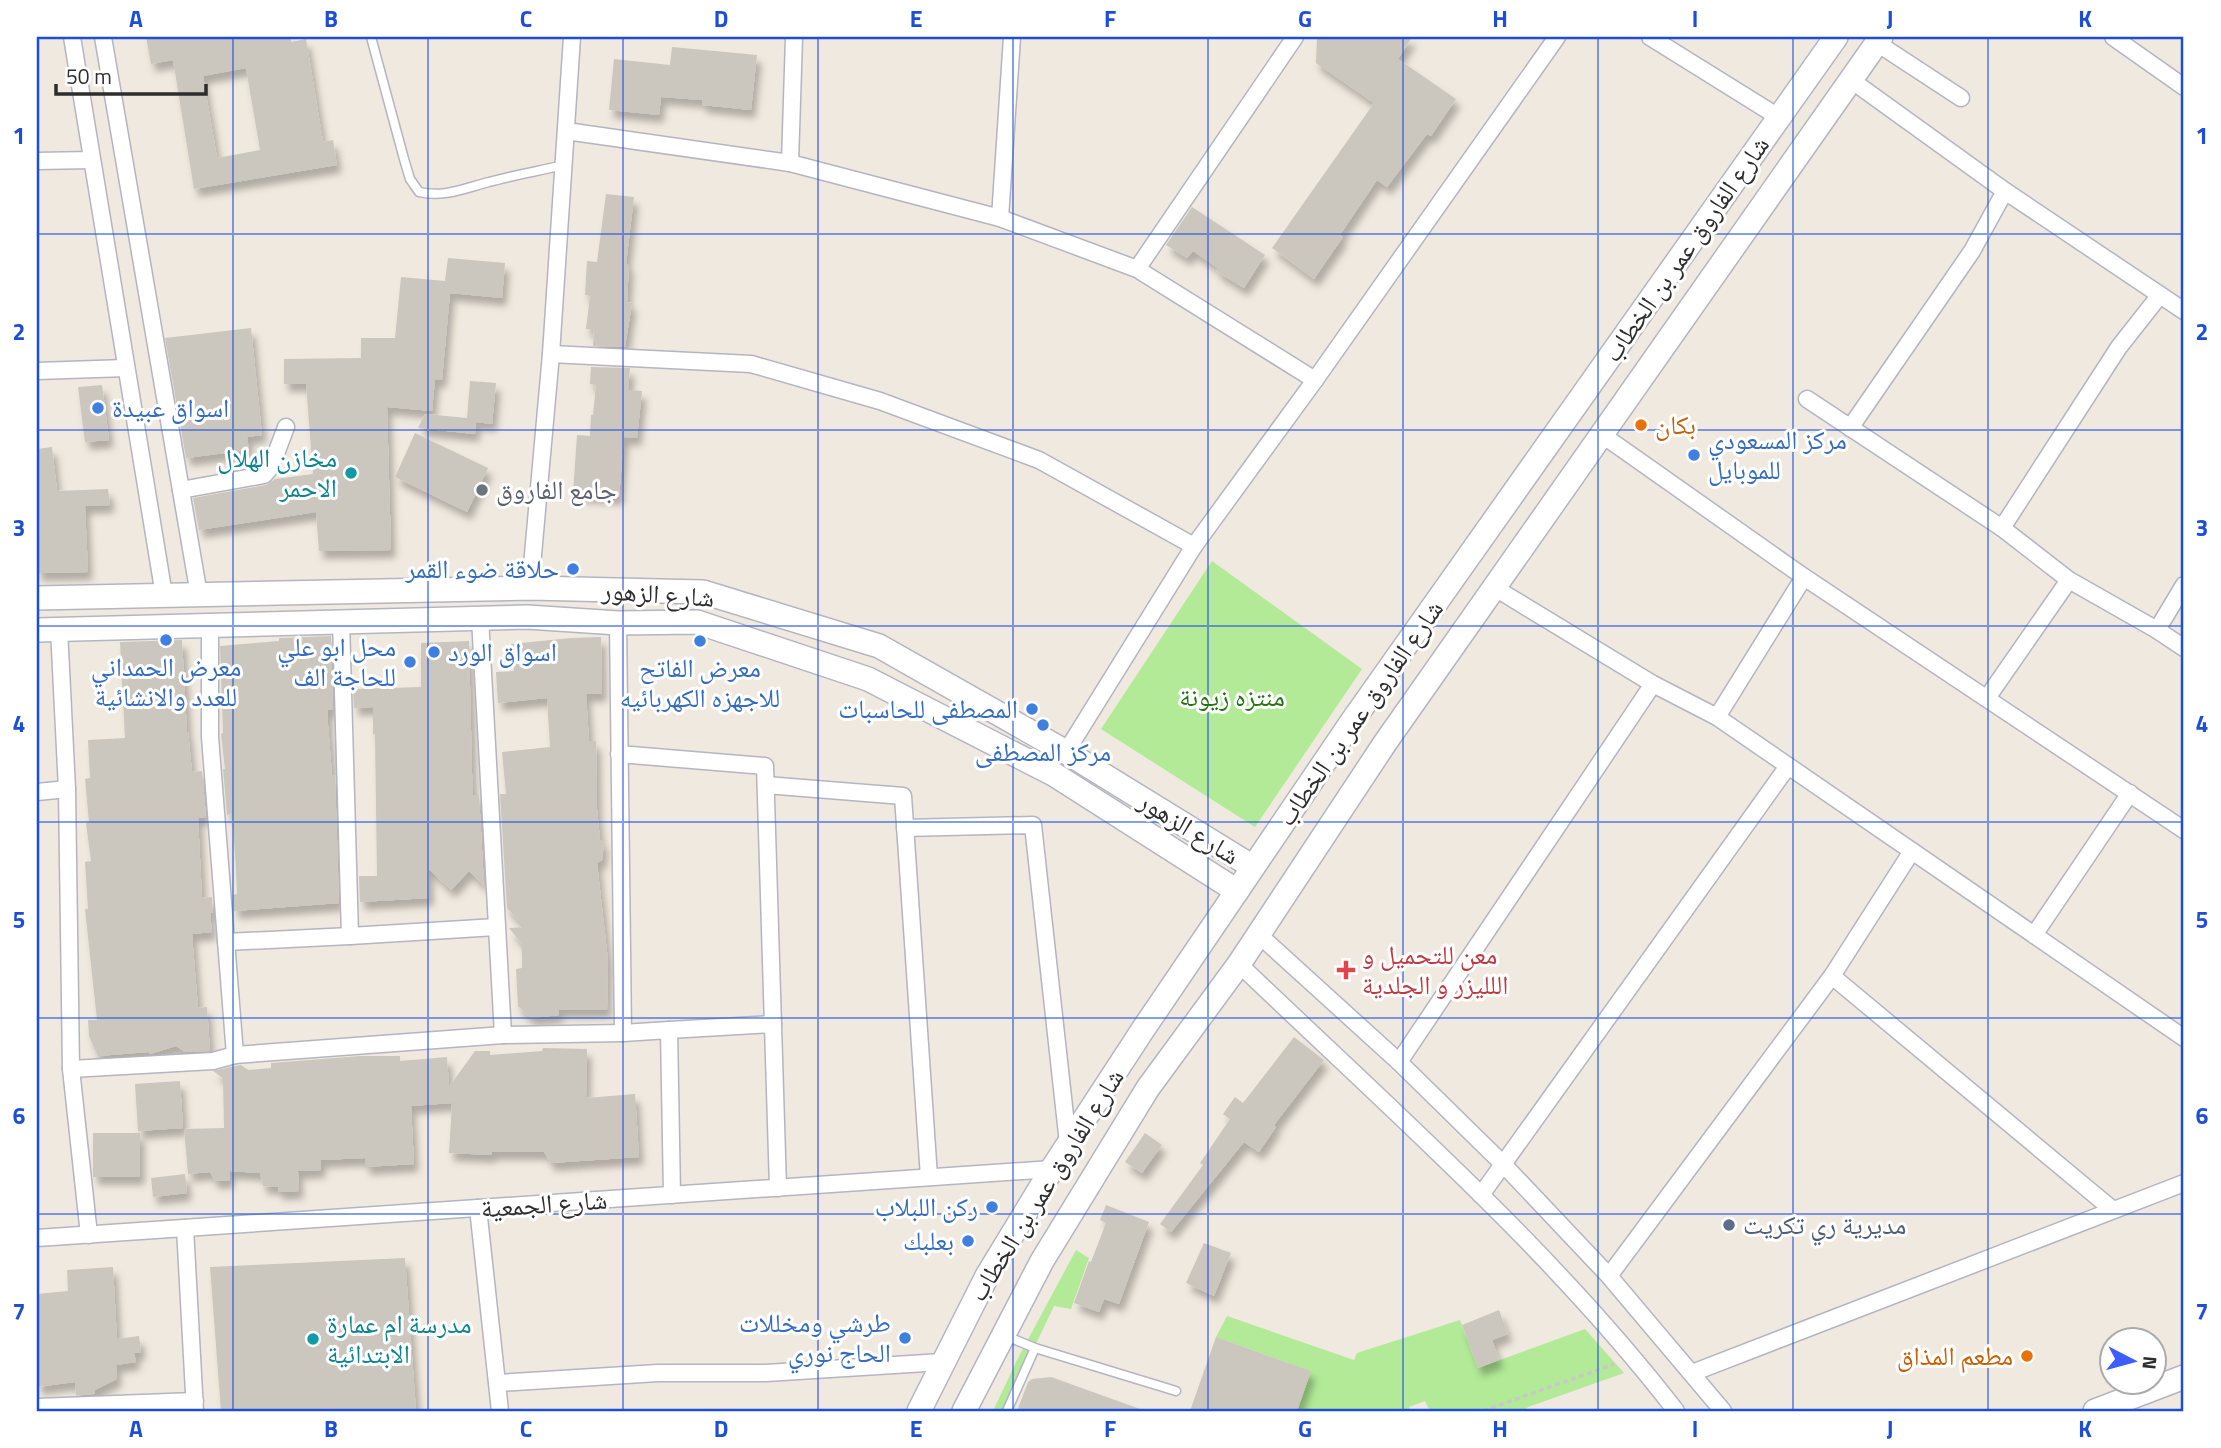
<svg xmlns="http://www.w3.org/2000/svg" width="2221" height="1448" font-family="'Titillium Web','Noto Naskh Arabic',sans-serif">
	<defs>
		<filter id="shadow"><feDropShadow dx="4.5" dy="8" stdDeviation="3.5" flood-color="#0004"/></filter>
	</defs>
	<rect width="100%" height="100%" fill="#f0e9df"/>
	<g fill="#b2ea97">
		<path d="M1212 561 1362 669 1255 827 1101 729Z"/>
		<path d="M1076 1250 1089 1258 1071 1309 1054 1306 1004 1411H993L1017 1360Z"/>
		<path d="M1227 1316 1354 1360 1357 1353 1460 1320 1478 1368 1585 1329 1624 1373 1528 1407 1524 1411H1430L1425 1401 1409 1407 1410 1411H1297L1311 1371 1216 1337Z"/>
	</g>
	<g fill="#cbc6be" fill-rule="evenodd" filter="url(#shadow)">
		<path d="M146 37H291V42L306 39 323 142 333 140 337 165 194 189 173 60 151 64ZM246 68 260 150 217 158 203 76Z"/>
		<path d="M1317 37H1412L1398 59 1456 99 1431 136 1427 134 1387 187 1377 180 1340 235 1343 237 1314 279 1272 248 1374 103 1316 63Z"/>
		<path d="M672 47 757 55 751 110 702 105V100L661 97 659 115 609 110 614 59 670 65Z"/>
		<path d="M606 194 634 197 626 264H629L627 302 632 303 625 347 593 346 594 330 586 329 590 296 585 295 587 261 597 262Z"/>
		<path d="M1192 207 1265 255 1244 288 1216 271 1218 268 1193 251 1187 258 1166 245Z"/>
		<path d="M448 258 505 263 502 298 450 293 442 380 435 379 432 411 387 407 391 550 319 551 316 512 199 530 193 498 266 485 275 479 313 474 306 384H284V359L361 358V338H395L401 277 445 281Z"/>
		<path d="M251 328 262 435 247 437 249 450 186 458 165 338Z"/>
		<path d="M591 367 630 368 628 390 642 391 637 438 624 437 619 497 573 494 577 435 590 436 591 415H593L596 385 590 384Z"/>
		<path d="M470 381 496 383 492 424 476 422 475 434 418 428 425 414 467 418Z"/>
		<path d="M102 385 109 440 85 442 78 387Z"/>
		<path d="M415 433 488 468 467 512 395 477Z"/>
		<path d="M52 447 57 491 108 489 110 505 85 506 88 572 37 573V449Z"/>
		<path d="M331 636 333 709 328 710V725L332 775H335L339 903 234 911 233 895 237 894 236 869 232 814 227 815 223 769H225L221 734 223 733 220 646 279 641V638Z"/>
		<path d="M601 637 602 694H586L589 741H596L597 809 600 840 604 843 602 860 597 863 608 961 607 1010H558L559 1015 531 1018 518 1006 516 969 522 968V944L509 928 525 927 507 908 500 794H506L502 752 550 747 547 698 498 703 496 672 514 671 511 644 571 638Z"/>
		<path d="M182 640 187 732H188L192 772 202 771 206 817 198 818 202 898 212 897 213 913H210L212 932 192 934 198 1008 207 1007 210 1051 185 1052 176 1046 150 1054 148 1052 98 1056 89 1036 88 1020H97L85 909H88L85 862 91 861 86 823 89 822 85 779 90 778 88 740 125 738 120 642Z"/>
		<path d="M469 641 472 773 473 795H479L484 886 469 871 451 890 429 869V898L360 902 359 876H377L375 734H373V707L354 708 353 689 421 687V643Z"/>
		<path d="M1294 1037 1324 1060 1274 1125 1276 1127 1259 1152 1244 1142 1171 1232 1160 1224 1203 1165 1200 1163 1230 1119 1223 1114 1235 1097 1243 1103Z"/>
		<path d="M543 1048 587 1049 586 1098 635 1094 639 1157 551 1163 544 1152H492V1155L449 1153 452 1103 411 1106 414 1164 365 1167V1158L321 1160V1170L298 1171 299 1191 278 1192V1187L263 1186 260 1173 229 1171 230 1180 215 1181 210 1172 188 1174 184 1129 224 1128 223 1078 213 1071 235 1066 241 1065 248 1070 271 1068V1063L360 1056H400V1061L447 1057 449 1087 475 1051H490V1055L542 1051Z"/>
		<path d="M180 1081 183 1128 138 1131 135 1084Z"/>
		<rect x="93" y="1133" width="47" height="44"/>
		<path d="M1145 1133 1162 1145 1142 1173 1125 1162Z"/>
		<path d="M185 1174 187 1193 153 1197 151 1178Z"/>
		<path d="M1106 1205 1149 1222 1119 1304 1104 1299 1099 1312 1074 1303 1089 1261 1091 1262 1106 1223 1100 1220Z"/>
		<path d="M1204 1243 1231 1253 1214 1296 1186 1283Z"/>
		<path d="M405 1258 416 1411H221L210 1267Z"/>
		<path d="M113 1267 117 1339 139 1336 141 1352 134 1353 136 1362 116 1365 117 1379 95 1390 94 1394 76 1395 75 1382 37 1387V1294L68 1291 67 1270Z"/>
		<path d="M1499 1310 1508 1334 1492 1340 1499 1360 1478 1368 1462 1325Z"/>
		<path d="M1216 1337 1311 1371 1297 1411H1190Z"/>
		<path d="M1051 1377 1140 1409V1411H1017L1028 1382 1032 1379Z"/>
	</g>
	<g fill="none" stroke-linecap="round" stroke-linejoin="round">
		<g stroke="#b3b5c2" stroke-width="11">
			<g id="service">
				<path d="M371 37 404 159 410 179 419 192C444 198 465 188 489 182 514 175 539 171 564 165"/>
				<path d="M1006 1336 1035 1348 1176 1391"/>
				<path d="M1007 1411 1035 1348"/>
			</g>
		</g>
		<g stroke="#b3b5c2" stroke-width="19">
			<g id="minor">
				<path d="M72 37 164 595"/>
				<path d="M103 37 199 595"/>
				<path d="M1650 37 1780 118"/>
				<path d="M2113 37 2184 87"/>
				<path d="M1877 43 1961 98"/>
				<path d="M1851 80 2005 191 2184 311"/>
				<path d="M566 131 790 163 1000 218 1137 269 1315 380"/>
				<path d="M37 161 92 160"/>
				<path d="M790 163 794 37"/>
				<path d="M1000 218 1012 37"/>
				<path d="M1137 269 1295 37"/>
				<path d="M551 354 751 364 880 401 1039 460 1194 546"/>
				<path d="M37 371 126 368"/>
				<path d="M1807 399 2002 528 2069 580 2157 630 2184 648"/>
				<path d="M1850 428 1972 251 2005 191"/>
				<path d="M1601 434 1804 577 2184 830"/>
				<path d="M181 490 264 475 271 467 286 427"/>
				<path d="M2002 528 2119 347 2160 295"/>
				<path d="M530 588 551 354 572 37"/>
				<path d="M1495 588 1653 684 1717 717 2184 1038"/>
				<path d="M480 618 503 1035"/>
				<path d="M341 621 350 936 496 927"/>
				<path d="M618 623 623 1033 669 1030 672 1195"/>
				<path d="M59 629 67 789 71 1069 89 1235"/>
				<path d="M2157 630 2184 585"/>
				<path d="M1987 698 2069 580"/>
				<path d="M1717 717 1804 577"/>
				<path d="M1066 752 1194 546 1315 380 1557 37"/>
				<path d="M619 754 765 766 778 1188"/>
				<path d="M766 785 903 796 929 1177"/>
				<path d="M37 792 67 789"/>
				<path d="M905 828 1033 825 1068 1143"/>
				<path d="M1258 934 1399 1062 1503 1164 1609 1276 1723 1411"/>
				<path d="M2034 935 2130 793"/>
				<path d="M226 942 350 936"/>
				<path d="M1239 964C1387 1106 1551 1249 1676 1411"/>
				<path d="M1832 976 2113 1210"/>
				<path d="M669 1030 773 1024"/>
				<path d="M235 1055 503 1035 623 1033"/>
				<path d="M1399 1062 1653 684"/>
				<path d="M71 1069 213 1061 235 1055 210 737V626"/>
				<path d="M1481 1195 1788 766"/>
				<path d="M478 1208 500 1411"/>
				<path d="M185 1228 195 1411"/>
				<path d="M37 1238 1052 1169"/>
				<path d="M1609 1276 1832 976 1912 851"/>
				<path d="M1692 1373 2184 1183"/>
				<path d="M498 1383 658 1373H766L942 1362"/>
				<path d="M37 1407 195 1401"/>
			</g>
		</g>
		<g stroke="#b3b5c2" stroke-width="26">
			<g id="secondary">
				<path d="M37 598 530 588 703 592 879 646 1066 752 1253 867"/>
				<path d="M37 630 527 617 618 623 697 622 868 679 1055 775 1237 891"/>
				<path d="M919 1411 987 1276 1052 1169 1142 1031 1353 720 1836 37"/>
				<path d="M964 1411 1042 1261 1148 1088 1239 964 1385 743 1881 37"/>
				<path d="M2095 1411 2184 1377"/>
			</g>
		</g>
		<path stroke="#c8c8c8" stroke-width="3.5" stroke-dasharray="5 3.5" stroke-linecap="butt" d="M1483 1411 1614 1364"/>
		<use href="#service" stroke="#fff" stroke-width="8"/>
		<use href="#minor" stroke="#fff" stroke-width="16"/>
		<use href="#secondary" stroke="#fff" stroke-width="23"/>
	</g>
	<path fill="none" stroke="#1d4ed8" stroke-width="2" stroke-opacity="0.55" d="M233 37V1411M428 37V1411M623 37V1411M818 37V1411M1013 37V1411M1208 37V1411M1403 37V1411M1598 37V1411M1793 37V1411M1988 37V1411M37 234H2184M37 430H2184M37 626H2184M37 822H2184M37 1018H2184M37 1214H2184"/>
	<g fill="#3f7fe0" stroke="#fff" stroke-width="2.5">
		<circle cx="98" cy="408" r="7"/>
		<circle cx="1694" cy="455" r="7"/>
		<circle cx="573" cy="569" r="7"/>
		<circle cx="166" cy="640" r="7"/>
		<circle cx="700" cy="641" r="7"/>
		<circle cx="434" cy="652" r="7"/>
		<circle cx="410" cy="662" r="7"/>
		<circle cx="1032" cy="709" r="7"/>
		<circle cx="1043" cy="725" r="7"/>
		<circle cx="992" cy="1207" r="7"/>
		<circle cx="968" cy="1241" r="7"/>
		<circle cx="905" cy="1338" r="7"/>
	</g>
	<g fill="#e8710a" stroke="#fff" stroke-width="2.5">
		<circle cx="1641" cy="425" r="7"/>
		<circle cx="2027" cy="1356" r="7"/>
	</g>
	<g fill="#0f9aa8" stroke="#fff" stroke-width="2.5">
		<circle cx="351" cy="473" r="7"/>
		<circle cx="313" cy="1339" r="7"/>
	</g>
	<circle fill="#6b7280" stroke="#fff" stroke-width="2.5" cx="482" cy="490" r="7"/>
	<path fill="#e0444e" stroke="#fff" stroke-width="2.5" d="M1342.5 959.5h7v7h7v7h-7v7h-7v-7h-7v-7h7z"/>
	<circle fill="#5c6f8a" stroke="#fff" stroke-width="2.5" cx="1729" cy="1225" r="7"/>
	<g text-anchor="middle" stroke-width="6" stroke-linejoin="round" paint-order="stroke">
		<g font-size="26" fill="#2d2d2d" stroke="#fff">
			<text transform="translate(1686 249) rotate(-55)" y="9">شارع الفاروق عمر بن الخطاب</text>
			<text transform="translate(658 594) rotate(4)" y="9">شارع الزهور</text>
			<text transform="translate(1360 713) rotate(-55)" y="9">شارع الفاروق عمر بن الخطاب</text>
			<text transform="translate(1189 828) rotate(32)" y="9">شارع الزهور</text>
			<text transform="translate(1046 1185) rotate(-58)" y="9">شارع الفاروق عمر بن الخطاب</text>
			<text transform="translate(544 1204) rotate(-4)" y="9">شارع الجمعية</text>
		</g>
		<g font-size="26" fill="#366cbe" stroke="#fff" text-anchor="end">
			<text x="112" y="417" text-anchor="start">اسواق عبيدة</text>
			<text x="1708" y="449" text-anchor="start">مركز المسعودي<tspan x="1708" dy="30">للموبايل</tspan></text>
			<text x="559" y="578">حلاقة ضوء القمر</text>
			<text x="396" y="656">محل ابو علي<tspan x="396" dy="30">للحاجة الف</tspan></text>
			<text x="448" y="661" text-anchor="start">اسواق الورد</text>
			<text x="166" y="676" text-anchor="middle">معرض الحمداني<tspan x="166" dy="30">للعدد والانشائية</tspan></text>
			<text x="700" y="677" text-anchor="middle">معرض الفاتح<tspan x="700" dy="30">للاجهزه الكهربائيه</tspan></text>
			<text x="1018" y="718">المصطفى للحاسبات</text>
			<text x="1043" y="761" text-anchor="middle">مركز المصطفى</text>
			<text x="978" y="1216">ركن اللبلاب</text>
			<text x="954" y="1250">بعلبك</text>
			<text x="891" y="1332">طرشي ومخللات<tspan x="891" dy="30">الحاج نوري</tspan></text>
		</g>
		<g font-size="26" fill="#c56008" stroke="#fff" text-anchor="start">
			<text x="1655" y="434">بكان</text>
			<text x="2013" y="1365" text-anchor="end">مطعم المذاق</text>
		</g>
		<g font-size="26" fill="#0d838f" stroke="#fff" text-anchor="end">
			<text x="337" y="467">مخازن الهلال<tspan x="337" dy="30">الاحمر</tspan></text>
			<text x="327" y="1333" text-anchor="start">مدرسة ام عمارة<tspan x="327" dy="30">الابتدائية</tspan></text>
		</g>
		<g font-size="26" fill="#5b616d" stroke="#fff" text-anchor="start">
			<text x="496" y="499">جامع الفاروق</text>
		</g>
		<g font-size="26" fill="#267314" stroke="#fff">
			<text x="1232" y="706">منتزه زيونة</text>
		</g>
		<g font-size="26" fill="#be3a42" stroke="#fff" text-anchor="start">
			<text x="1362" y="964">معن للتحميل و<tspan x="1362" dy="30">اللليزر و الجلدية</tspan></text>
		</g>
		<g font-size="26" fill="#4e5e75" stroke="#fff" text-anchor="start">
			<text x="1743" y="1234">مديرية ري تكريت</text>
		</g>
	</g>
	<rect width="2221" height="1448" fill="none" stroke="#ffffff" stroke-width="77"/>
	<g transform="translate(2133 1361) rotate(96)"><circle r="33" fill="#ffffff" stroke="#ababab" stroke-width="2"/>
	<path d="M0-5L12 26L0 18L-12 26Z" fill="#3d5dff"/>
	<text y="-10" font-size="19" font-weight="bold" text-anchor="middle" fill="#2d2d2d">N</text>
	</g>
	<path d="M56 84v10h150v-10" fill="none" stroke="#2d2d2d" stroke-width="3.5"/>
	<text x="66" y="84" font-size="21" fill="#2d2d2d" stroke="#ffffff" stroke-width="5" paint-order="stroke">50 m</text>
	<rect x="38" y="38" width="2144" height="1372" fill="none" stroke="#1d4ed8" stroke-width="2.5"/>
	<g font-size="23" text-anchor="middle" font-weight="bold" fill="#1d4ed8">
		<text x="136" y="27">A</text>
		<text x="331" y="27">B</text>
		<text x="526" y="27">C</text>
		<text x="721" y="27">D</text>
		<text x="916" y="27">E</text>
		<text x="1110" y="27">F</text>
		<text x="1305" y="27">G</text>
		<text x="1500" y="27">H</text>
		<text x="1695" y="27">I</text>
		<text x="1890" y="27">J</text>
		<text x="2085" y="27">K</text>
		<text x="19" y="144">1</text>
		<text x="2202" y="144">1</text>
		<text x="19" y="340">2</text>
		<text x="2202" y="340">2</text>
		<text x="19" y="536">3</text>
		<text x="2202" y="536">3</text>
		<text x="19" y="732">4</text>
		<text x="2202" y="732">4</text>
		<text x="19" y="928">5</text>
		<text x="2202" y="928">5</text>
		<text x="19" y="1124">6</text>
		<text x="2202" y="1124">6</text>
		<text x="19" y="1320">7</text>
		<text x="2202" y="1320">7</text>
		<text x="136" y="1437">A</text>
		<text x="331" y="1437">B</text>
		<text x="526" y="1437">C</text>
		<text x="721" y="1437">D</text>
		<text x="916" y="1437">E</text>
		<text x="1110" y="1437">F</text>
		<text x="1305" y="1437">G</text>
		<text x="1500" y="1437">H</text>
		<text x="1695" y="1437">I</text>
		<text x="1890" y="1437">J</text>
		<text x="2085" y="1437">K</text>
	</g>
</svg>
